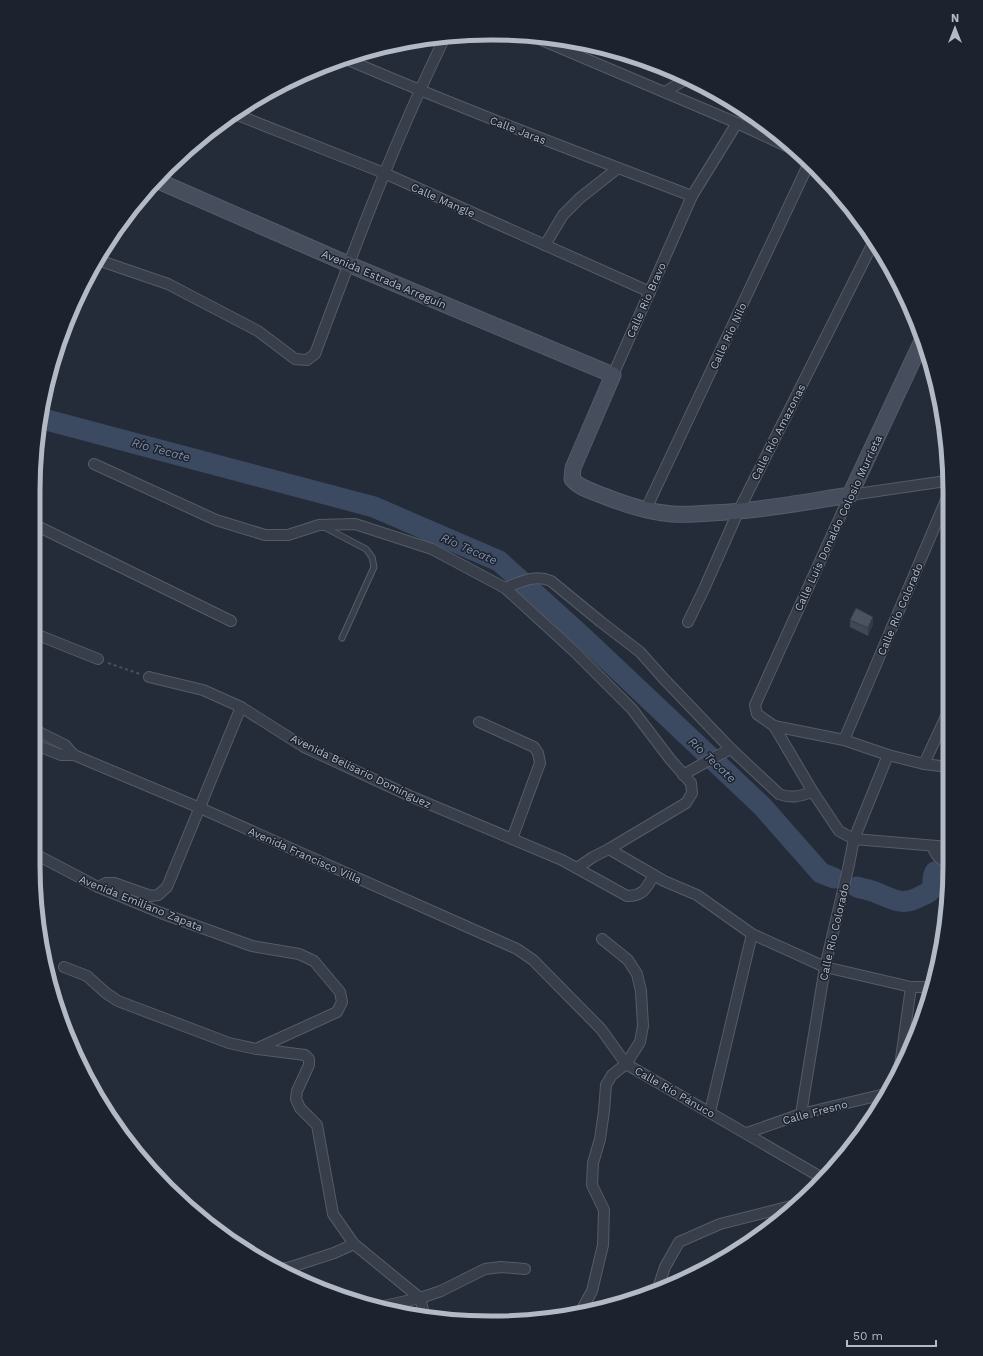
<svg xmlns="http://www.w3.org/2000/svg" width="983" height="1356" font-family="'Work Sans',sans-serif">
	<rect width="100%" height="100%" fill="#242c39"/>
	<g fill="none" stroke-linecap="round" stroke-linejoin="round">
		<g stroke="#3b4961" stroke-width="21">
			<path d="M43 419 374 507 499 561 583 637 762 806 821 873 834 878"/>
			<path d="M857 887C863 889 870 890 875 892 894 900 903 907 923 895 926 894 929 892 931 890 935 885 931 878 935 872L949 870"/>
		</g>
		<g stroke="#565c67" stroke-width="7">
			<path id="lane" d="M324 527 366 549 372 557 374 567 342 638"/>
		</g>
		<g stroke="#565c67" stroke-width="12">
			<g id="street">
				<path d="M532 36 737 123 799 152"/>
				<path d="M346 59C460 108 576 152 692 196"/>
				<path d="M665 92 686 79"/>
				<path d="M235 114 384 173 650 292"/>
				<path d="M545 245 563 215 580 198 618 168"/>
				<path d="M98 260 168 284 258 331 295 359 307 360 315 354C355 246 395 140 445 37"/>
				<path d="M613 375 692 196 737 123"/>
				<path d="M94 464 216 520 265 535H288L319 525 355 524 432 549 505 588 575 652 632 709 670 759 691 783 692 793 686 803 609 849"/>
				<path d="M946 481 850 495 755 705 757 714 774 726 844 740 888 755 924 764 948 767"/>
				<path d="M646 509 809 163"/>
				<path d="M33 524 231 621"/>
				<path d="M505 588C521 582 534 574 551 581L601 622 640 652 664 679 731 749"/>
				<path d="M688 622 704 589 738 512 873 243"/>
				<path d="M33 633 98 659"/>
				<path d="M149 677 203 690 241 707 304 747 410 796 562 860 627 896C644 896 646 888 654 875"/>
				<path d="M479 722 534 747 538 753 540 763 512 839"/>
				<path d="M774 726 813 792 839 831 854 839 949 847"/>
				<path d="M33 729 65 745 74 755 200 808 517 949 533 960 601 1029 626 1064 824 1179"/>
				<path d="M844 740 946 500"/>
				<path d="M33 744 61 755H74"/>
				<path d="M924 764 948 712"/>
				<path d="M683 775 711 759 731 749 779 794C792 799 800 796 813 792"/>
				<path d="M932 846C936 855 939 860 949 863"/>
				<path d="M33 853 98 887 161 913 252 946 299 954 314 961 340 992 342 1002 337 1012 256 1049 229 1043 118 1001 106 993 87 976 64 967"/>
				<path d="M577 868 593 857 609 849 664 881 697 895 752 934 825 967 911 987H933"/>
				<path d="M98 887 106 883H114L151 896 158 895 167 887 241 707"/>
				<path d="M258 1049 305 1055 309 1059V1065L297 1091 296 1099 300 1108 317 1125 333 1214 354 1244 420 1298 425 1318"/>
				<path d="M899 1073 911 987"/>
				<path d="M710 1112 752 934"/>
				<path d="M801 1114 825 967 848 869 854 839 888 755"/>
				<path d="M747 1133 801 1114 885 1094"/>
				<path d="M288 1268 334 1253 354 1244"/>
				<path d="M278 1269 288 1268 290 1276"/>
				<path d="M657 1291 665 1267 679 1242 720 1224 795 1205"/>
				<path d="M379 1307 420 1298 441 1291 485 1269 501 1267 525 1269"/>
				<path d="M581 1311 592 1291 603 1245 604 1210 592 1185 593 1163 600 1139 604 1111 606 1085 612 1075 626 1064 640 1042 643 1026 641 991 637 974 628 960 602 939"/>
			</g>
		</g>
		<g stroke="#565c67" stroke-width="17">
			<path id="secondary" d="M156 180 348 264 613 375 573 468 572 479C579 488 594 492 604 496 626 505 649 512 672 514 685 515 698 514 711 513 758 511 804 502 850 495L922 341"/>
		</g>
		<path stroke="#445457" stroke-width="2" stroke-dasharray="3 3" stroke-linecap="butt" d="M108 663 140 674"/>
		<use href="#lane" stroke="#383e4a" stroke-width="5"/>
		<use href="#street" stroke="#383e4a" stroke-width="10"/>
		<use href="#secondary" stroke="#464d5c" stroke-width="15"/>
	</g>
	<path fill="#404755" d="M850 620 873 624 868 636 850 627Z"/>
	<path fill="#343a45" d="M873 617V624L868 636V628Z"/>
	<path fill="#4b5363" stroke="#343a45" d="M856 608 873 617 868 628 850 620Z"/>
	<g text-anchor="middle" stroke-width="3" stroke-linejoin="round" paint-order="stroke">
		<g font-size="11" fill="#b3b9c5" stroke="#1d232e">
			<text transform="translate(518 130) rotate(21)" y="4">Calle Jaras</text>
			<text transform="translate(443 200) rotate(24)" y="4">Calle Mangle</text>
			<text transform="translate(384 279) rotate(23)" y="4">Avenida Estrada Arreguín</text>
			<text transform="translate(646 300) rotate(-66)" y="4">Calle Río Bravo</text>
			<text transform="translate(728 336) rotate(-65)" y="4">Calle Río Nilo</text>
			<text transform="translate(778 432) rotate(-63)" y="4">Calle Río Amazonas</text>
			<text transform="translate(838 523) rotate(-65)" y="4">Calle Luis Donaldo Colosio Murrieta</text>
			<text transform="translate(900 609) rotate(-67)" y="4">Calle Río Colorado</text>
			<text transform="translate(361 771) rotate(26)" y="4">Avenida Belisario Domínguez</text>
			<text transform="translate(305 855) rotate(24)" y="4">Avenida Francisco Villa</text>
			<text transform="translate(141 903) rotate(22)" y="4">Avenida Emiliano Zapata</text>
			<text transform="translate(834 932) rotate(-77)" y="4">Calle Río Colorado</text>
			<text transform="translate(675 1092) rotate(30)" y="4">Calle Río Pánuco</text>
			<text transform="translate(815 1112) rotate(-15)" y="4">Calle Fresno</text>
		</g>
		<g font-size="12" font-style="italic" fill="#7d8eaa" stroke="#1d232e">
			<text transform="translate(161 450) rotate(15)" y="4">Río Tecate</text>
			<text transform="translate(469 549) rotate(24)" y="4">Río Tecate</text>
			<text transform="translate(712 760) rotate(43)" y="4">Río Tecate</text>
		</g>
	</g>
	<path d="M0 0H983V1356H0ZM491 40H492A451 451 0 0 1 943 491V865A451 451 0 0 1 492 1316H491A451 451 0 0 1 40 865V491A451 451 0 0 1 491 40Z" fill="#1d232e" fill-rule="evenodd"/>
	<path fill="none" stroke="#b3b9c5" stroke-width="5" d="M491 40H492A451 451 0 0 1 943 491V865A451 451 0 0 1 492 1316H491A451 451 0 0 1 40 865V491A451 451 0 0 1 491 40Z"/>
	<g transform="translate(955 28)" stroke="#1d232e" stroke-width="3" paint-order="stroke">
	<path d="M0-3L7 15L0 10L-7 15Z" fill="#b3b9c5"/>
	<text y="-6" font-size="11" font-weight="bold" text-anchor="middle" fill="#b3b9c5">N</text>
	</g>
	<path d="M847 1340v6h89v-6" fill="none" stroke="#b3b9c5" stroke-width="2"/>
	<text x="853" y="1340" font-size="12" fill="#b3b9c5" stroke="#1d232e" stroke-width="3" paint-order="stroke">50 m</text>
</svg>
